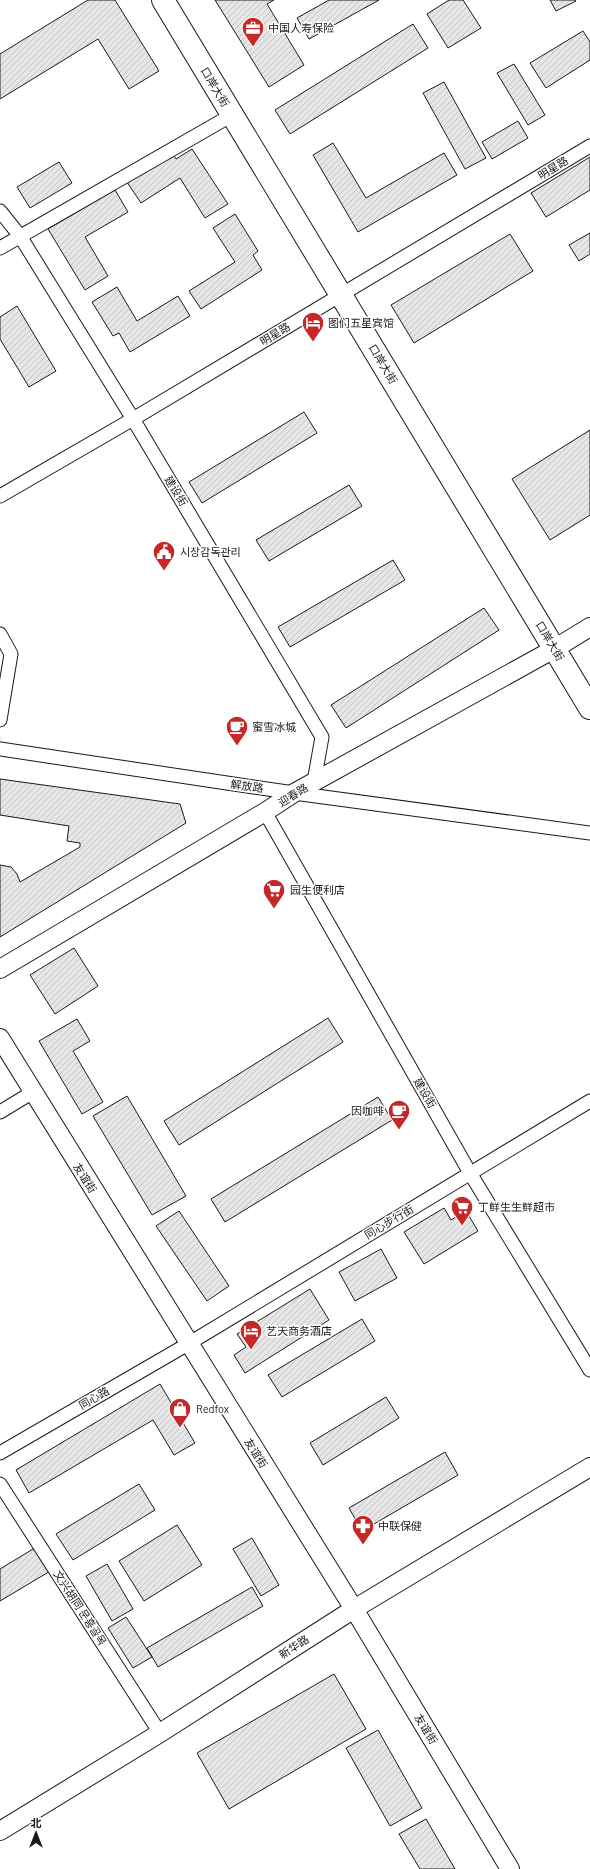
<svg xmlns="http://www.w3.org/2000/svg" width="590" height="1869" font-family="Barlow,'Noto Sans SC','Noto Sans KR',sans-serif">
	<defs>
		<pattern id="building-hatch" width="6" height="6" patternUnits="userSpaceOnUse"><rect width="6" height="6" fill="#e6e6e6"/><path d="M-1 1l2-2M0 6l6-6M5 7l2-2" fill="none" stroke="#c5c5c5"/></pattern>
	</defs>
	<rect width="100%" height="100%" fill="#fff"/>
	<g fill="url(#building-hatch)" stroke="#1a1a1a">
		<path d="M88 0H115L159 71 129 89 98 39 0 99V54Z"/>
		<path d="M215 0H274L267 4 304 65 269 87Z"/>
		<path d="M329 0H379L309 39 297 18Z"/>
		<path d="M449 0H463L481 28 448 48 427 14Z"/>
		<path d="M550 0H575L576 1 556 11Z"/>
		<path d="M413 24 428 48 290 134 275 110Z"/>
		<path d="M583 31 590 42V60L546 88 530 63Z"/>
		<path d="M514 64 545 115 528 125 497 73Z"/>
		<path d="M444 82 486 158 465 169 423 93Z"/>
		<path d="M518 121 528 138 492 159 482 142Z"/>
		<path d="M333 143 366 198 444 153 457 175 358 232 313 155Z"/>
		<path d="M192 149 228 204 205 218 180 178 141 203 127 182 172 153 176 159Z"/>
		<path d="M590 157V190L546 217 531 193Z"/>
		<path d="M59 162 72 183 30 208 17 187Z"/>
		<path d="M115 190 128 212 85 237 108 276 85 290 48 229Z"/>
		<path d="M235 214 258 251 253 255 262 270 201 309 189 291 235 262 213 228Z"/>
		<path d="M590 233V254L579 261 569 245Z"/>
		<path d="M510 234 533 271 414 343 391 305Z"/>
		<path d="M117 287 137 321 178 296 190 316 130 352 119 333 113 336 92 302Z"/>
		<path d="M17 306 56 371 29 387 0 339V317Z"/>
		<path d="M304 412 317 433 202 503 189 482Z"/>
		<path d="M590 430V515L550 540 512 479Z"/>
		<path d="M349 485 362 506 269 561 256 540Z"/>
		<path d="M393 560 405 580 290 647 278 627Z"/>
		<path d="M484 608 499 630 346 728 331 705Z"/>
		<path d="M0 779 180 804 186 823 0 937V865L11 867 17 874 20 882 80 847V843L67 841 69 826 0 815Z"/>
		<path d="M74 948 98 986 55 1014 30 975Z"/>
		<path d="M328 1018 343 1042 179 1145 164 1121Z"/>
		<path d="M77 1019 90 1041 73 1051 103 1102 82 1114 39 1041Z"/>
		<path d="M127 1096 186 1196 152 1215 93 1116Z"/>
		<path d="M378 1097 392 1120 225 1222 211 1199Z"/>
		<path d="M444 1208 451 1220 466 1211 478 1231 424 1264 404 1232Z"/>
		<path d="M179 1211 229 1286 207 1301 156 1226Z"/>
		<path d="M381 1249 397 1278 355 1301 339 1272Z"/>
		<path d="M310 1289 329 1320 245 1373 234 1355 246 1347 237 1334Z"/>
		<path d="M362 1319 375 1341 282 1397 268 1375Z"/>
		<path d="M160 1384 195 1443 174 1455 153 1420 29 1493 16 1470Z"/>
		<path d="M386 1397 399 1418 323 1465 310 1443Z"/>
		<path d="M445 1452 458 1475 362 1531 349 1508Z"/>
		<path d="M139 1484 155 1510 73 1560 56 1534Z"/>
		<path d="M177 1525 202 1565 144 1601 119 1561Z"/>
		<path d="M252 1538 279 1585 261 1596 233 1549Z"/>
		<path d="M38 1546 52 1570 0 1601V1569Z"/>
		<path d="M107 1564 133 1609 112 1621 86 1576Z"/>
		<path d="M252 1587 263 1606 158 1667 147 1648Z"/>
		<path d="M126 1617 152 1657 133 1668 108 1628Z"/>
		<path d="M334 1674 366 1729 229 1809 197 1753Z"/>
		<path d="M378 1730 422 1808 390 1826 346 1748Z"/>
		<path d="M426 1819 455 1869H420L399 1834Z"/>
	</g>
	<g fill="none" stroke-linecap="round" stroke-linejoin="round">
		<g stroke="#1a1a1a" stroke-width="15">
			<g id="street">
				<path d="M0 211 20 236 133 419 322 737 314 782"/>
				<path d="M0 248 232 115"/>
				<path d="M0 496 133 419 590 146"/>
				<path d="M0 634 11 654 0 720"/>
				<path d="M0 749 294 793 590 833"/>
				<path d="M265 812 470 1173 590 1370"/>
				<path d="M0 1112 33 1092"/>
				<path d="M0 1453 188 1344 590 1101"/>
				<path d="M0 1484 160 1733"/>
			</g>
		</g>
		<g stroke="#1a1a1a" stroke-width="20">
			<g id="secondary">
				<path d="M0 969 265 812 294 793 554 649 590 627"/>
				<path d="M0 1038 354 1609 510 1869"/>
				<path d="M0 1831 160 1733 354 1609 590 1467"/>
			</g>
		</g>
		<g stroke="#1a1a1a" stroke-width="24">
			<path id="highway" d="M163 0 590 708"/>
		</g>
		<use href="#street" stroke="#fff" stroke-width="13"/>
		<use href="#secondary" stroke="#fff" stroke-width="18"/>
		<use href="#highway" stroke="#fff" stroke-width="22"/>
	</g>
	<defs>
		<g id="office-pin" transform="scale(1.15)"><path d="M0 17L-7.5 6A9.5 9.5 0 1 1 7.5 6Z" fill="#c62828" stroke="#fff"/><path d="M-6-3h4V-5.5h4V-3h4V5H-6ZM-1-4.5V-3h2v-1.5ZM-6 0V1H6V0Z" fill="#fff"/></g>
		<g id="hotel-pin" transform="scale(1.15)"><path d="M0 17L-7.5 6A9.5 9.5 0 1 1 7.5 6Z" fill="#c62828" stroke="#fff"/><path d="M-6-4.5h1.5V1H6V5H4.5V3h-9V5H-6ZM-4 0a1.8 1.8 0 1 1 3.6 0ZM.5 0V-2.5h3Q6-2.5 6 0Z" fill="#fff"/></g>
		<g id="civic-pin" transform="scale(1.15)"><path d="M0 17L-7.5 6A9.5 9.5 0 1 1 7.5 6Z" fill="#c62828" stroke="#fff"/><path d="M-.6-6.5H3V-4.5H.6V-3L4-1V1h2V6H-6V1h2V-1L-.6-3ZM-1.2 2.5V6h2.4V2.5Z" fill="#fff"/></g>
		<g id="cafe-pin" transform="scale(1.15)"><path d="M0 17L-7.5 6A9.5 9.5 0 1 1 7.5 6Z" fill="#c62828" stroke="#fff"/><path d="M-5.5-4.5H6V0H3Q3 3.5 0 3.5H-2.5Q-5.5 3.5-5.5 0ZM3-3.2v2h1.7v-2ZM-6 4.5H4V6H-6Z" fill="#fff"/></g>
		<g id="supermarket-pin" transform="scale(1.15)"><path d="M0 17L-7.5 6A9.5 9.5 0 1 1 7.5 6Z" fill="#c62828" stroke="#fff"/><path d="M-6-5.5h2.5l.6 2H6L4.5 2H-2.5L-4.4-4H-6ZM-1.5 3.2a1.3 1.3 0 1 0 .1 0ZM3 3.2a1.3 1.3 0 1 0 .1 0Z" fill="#fff"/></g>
		<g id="shop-pin" transform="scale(1.15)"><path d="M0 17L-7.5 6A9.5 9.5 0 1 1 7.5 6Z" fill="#c62828" stroke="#fff"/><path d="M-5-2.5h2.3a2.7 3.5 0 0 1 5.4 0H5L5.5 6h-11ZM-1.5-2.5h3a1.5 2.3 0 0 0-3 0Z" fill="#fff"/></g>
		<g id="pharmacy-pin" transform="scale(1.15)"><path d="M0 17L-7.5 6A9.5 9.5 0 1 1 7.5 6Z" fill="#c62828" stroke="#fff"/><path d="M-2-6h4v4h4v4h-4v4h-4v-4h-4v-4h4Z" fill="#fff"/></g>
	</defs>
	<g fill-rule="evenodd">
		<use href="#office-pin" x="253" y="28"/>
		<use href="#hotel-pin" x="313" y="323"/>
		<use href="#civic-pin" x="164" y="552"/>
		<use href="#cafe-pin" x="237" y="727"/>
		<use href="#supermarket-pin" x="274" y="890"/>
		<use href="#cafe-pin" x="399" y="1111"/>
		<use href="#supermarket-pin" x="462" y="1207"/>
		<use href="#hotel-pin" x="251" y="1331"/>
		<use href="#shop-pin" x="180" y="1409"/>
		<use href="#pharmacy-pin" x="363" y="1526"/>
	</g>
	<g text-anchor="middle" stroke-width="3" stroke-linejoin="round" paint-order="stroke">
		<g font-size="11" fill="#1a1a1a" stroke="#fff" text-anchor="start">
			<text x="268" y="32">中国人寿保险</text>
			<text x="328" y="327">图们五星宾馆</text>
			<text x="180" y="556">시장감독관리</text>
			<text x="252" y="731">蜜雪冰城</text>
			<text x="290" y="894">园生便利店</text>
			<text x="384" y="1115" text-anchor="end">因咖啡</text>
			<text x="478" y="1211">丁鲜生生鲜超市</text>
			<text x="266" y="1335">艺天商务酒店</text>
			<text x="196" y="1413">Redfox</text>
			<text x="378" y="1530">中联保健</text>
		</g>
		<g font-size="11" fill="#1a1a1a" stroke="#fff">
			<text transform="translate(215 87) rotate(59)" y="4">口岸大街</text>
			<text transform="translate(553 168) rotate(-31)" y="4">明星路</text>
			<text transform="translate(275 334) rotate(-31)" y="4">明星路</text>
			<text transform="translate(383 364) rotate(59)" y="4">口岸大街</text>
			<text transform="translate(176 491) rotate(59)" y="4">建设街</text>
			<text transform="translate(550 641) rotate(59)" y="4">口岸大街</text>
			<text transform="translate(247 786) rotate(8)" y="4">解放路</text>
			<text transform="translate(293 795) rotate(-32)" y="4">迎春路</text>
			<text transform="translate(425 1093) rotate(60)" y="4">建设街</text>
			<text transform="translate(85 1178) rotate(58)" y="4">友谊街</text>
			<text transform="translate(389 1222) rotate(-31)" y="4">同心步行街</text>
			<text transform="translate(94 1398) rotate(-30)" y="4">同心路</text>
			<text transform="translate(256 1453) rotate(58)" y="4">友谊街</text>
			<text transform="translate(80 1608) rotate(57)" y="4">文兴胡同 문흥골목</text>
			<text transform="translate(294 1647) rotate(-33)" y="4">新华路</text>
			<text transform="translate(426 1729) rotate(59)" y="4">友谊街</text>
		</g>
	</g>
	<g transform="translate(36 1833)" stroke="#ffffff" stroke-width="3" paint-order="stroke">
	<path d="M0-3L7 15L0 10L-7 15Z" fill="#1a1a1a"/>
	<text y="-6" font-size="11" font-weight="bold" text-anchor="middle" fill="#1a1a1a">北</text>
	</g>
</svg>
